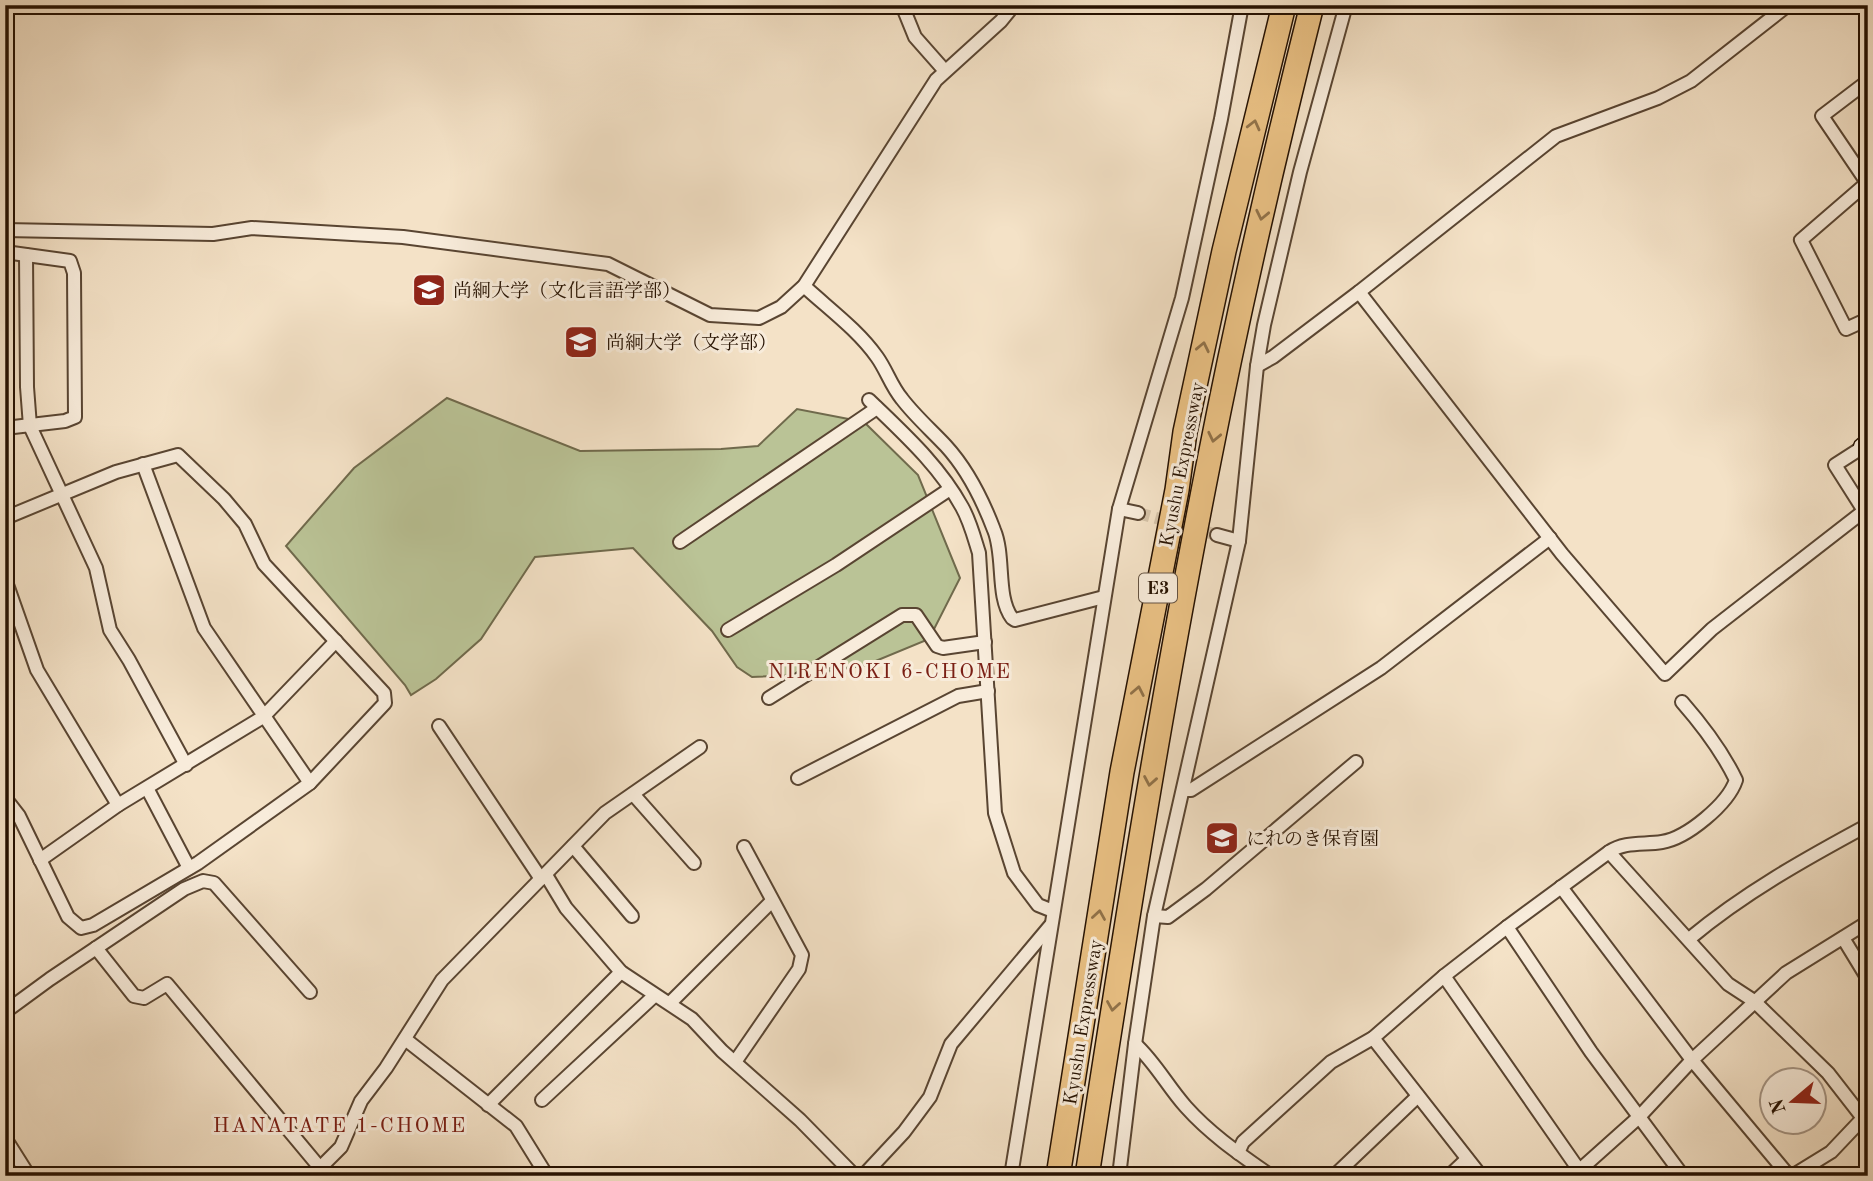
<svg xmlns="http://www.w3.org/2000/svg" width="1873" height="1181" font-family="'Old Standard TT','Noto Serif JP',serif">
	<rect width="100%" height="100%" fill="#f4e2c7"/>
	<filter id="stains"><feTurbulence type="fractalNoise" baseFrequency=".00286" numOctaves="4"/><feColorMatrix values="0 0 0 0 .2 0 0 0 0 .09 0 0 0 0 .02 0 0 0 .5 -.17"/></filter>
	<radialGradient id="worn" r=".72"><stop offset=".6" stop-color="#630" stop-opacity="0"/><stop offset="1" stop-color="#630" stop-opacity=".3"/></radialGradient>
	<path fill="#bac396" stroke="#706a4c" stroke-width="2" d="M447 398 580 451 721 449 758 446 797 409 864 422 918 475 960 578 929 639 866 665 814 674 752 677 737 667 712 631 633 548 535 557 481 639 436 679 411 695 405 685 286 546 354 468Z"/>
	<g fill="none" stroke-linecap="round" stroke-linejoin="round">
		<path stroke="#d5c3a9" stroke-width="12" stroke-dasharray="12 6" stroke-linecap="butt" d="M1138 513 1217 535"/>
		<g stroke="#594532" stroke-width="16">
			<g id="street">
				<path d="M902 5 915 37 945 71"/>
				<path d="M1868 81 1822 116 1868 184"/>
				<path d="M1867 183 1801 240 1846 329 1868 319"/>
				<path d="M5 230 213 234 252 228 403 237 608 264 710 315 759 318 781 307 804 286 936 80 1001 21 1014 5"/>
				<path d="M5 252 70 261 74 273 75 417 65 421 5 428"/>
				<path d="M26 255 27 387 30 426 96 568 110 630 129 660 186 765"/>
				<path d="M804 286C829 309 858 330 877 357 887 371 891 386 902 399 915 416 931 430 946 446 967 469 983 501 994 530 1005 556 996 597 1012 618L1015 620 1104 597"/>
				<path d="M1359 292 1562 554 1665 674 1712 629 1864 511"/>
				<path d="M1257 366 1273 357 1359 292 1556 136 1658 98 1691 81 1788 5"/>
				<path d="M869 400C903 433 939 465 962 507 970 521 974 537 979 553L995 813 1014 873 1038 905 1053 911"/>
				<path d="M1863 447 1835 465 1868 517"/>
				<path d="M143 464 204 628 310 783"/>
				<path d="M1119 509 1138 513"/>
				<path d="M5 518 116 472 178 455 224 499 245 524 264 564 384 693 385 703 310 783 198 863 93 925 81 928 68 917 19 816 5 798"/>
				<path d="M1217 535 1239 541"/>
				<path d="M680 542 877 408"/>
				<path d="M5 579 37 670 118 805"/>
				<path d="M728 630 836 565 950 489"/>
				<path d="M769 698 902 615H916L937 646 943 648 985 642"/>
				<path d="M439 726 541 879"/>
				<path d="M798 778 958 696 988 691"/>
				<path d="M147 788 189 868"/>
				<path d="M1183 790H1191L1381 668 1550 538"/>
				<path d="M633 794 694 863"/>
				<path d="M573 846 632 916"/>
				<path d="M1609 852C1625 841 1644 845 1662 842 1687 838 1728 804 1736 780 1722 751 1703 726 1682 702"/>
				<path d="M40 860 118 805 263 717 336 641"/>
				<path d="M546 875 566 908 621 972 692 1019 722 1051 800 1120 855 1176"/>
				<path d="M1561 887 1692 1060 1789 1176"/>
				<path d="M1154 916 1168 917 1206 889 1356 762"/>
				<path d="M1507 927 1591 1052 1683 1176"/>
				<path d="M1843 938 1868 979"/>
				<path d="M1689 939C1744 893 1805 859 1868 825"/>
				<path d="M96 948 134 996 144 998 167 984 321 1169"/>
				<path d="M1444 976 1579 1170"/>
				<path d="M670 1003 772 901"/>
				<path d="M5 1012 50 979 184 889 203 881 214 883 310 992"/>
				<path d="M1373 1038 1481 1176"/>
				<path d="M405 1039 516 1126 547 1176"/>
				<path d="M1135 1044C1155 1062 1168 1087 1186 1107 1211 1135 1241 1155 1271 1176"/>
				<path d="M735 1062 799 969 802 955 744 847"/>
				<path d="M542 1100 654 996"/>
				<path d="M488 1105 621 972"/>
				<path d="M5 1138 29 1176"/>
				<path d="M1238 1153 1243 1142 1331 1062 1373 1038 1444 976 1507 927 1609 852 1728 984 1754 1001 1828 1073 1863 1118 1868 1128"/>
				<path d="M312 1176 341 1147 361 1101 386 1068 442 980 605 813 700 747"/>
				<path d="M863 1176 904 1132 930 1097 951 1044 1050 926"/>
				<path d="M1011 1176 1119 509 1182 298 1221 119 1242 5"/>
				<path d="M1119 1176 1135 1044 1154 916 1239 541 1257 366 1264 325 1300 172 1346 5"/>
				<path d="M1334 1176 1418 1096"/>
				<path d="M1449 1176 1467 1159"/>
				<path d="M1573 1176 1639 1117 1692 1060 1786 973 1868 922"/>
				<path d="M1792 1176 1831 1152 1867 1114"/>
			</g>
		</g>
		<g stroke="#251101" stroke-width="21">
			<path id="secondary" d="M1863 447 1868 444"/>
		</g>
		<g stroke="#251101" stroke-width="26">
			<g id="highway">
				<path d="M1058 1176 1122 772 1177 490 1185 432 1224 251 1284 5"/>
				<path d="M1087 1176C1124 937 1162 698 1209 461 1239 308 1274 156 1312 5"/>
			</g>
		</g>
		<use href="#street" stroke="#f8ecdb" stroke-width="12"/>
		<use href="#secondary" stroke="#f8ecdb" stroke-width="18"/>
		<use href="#highway" stroke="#eac184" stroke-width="23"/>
	</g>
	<defs><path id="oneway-chevron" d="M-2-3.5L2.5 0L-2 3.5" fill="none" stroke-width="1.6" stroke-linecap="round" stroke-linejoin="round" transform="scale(1.75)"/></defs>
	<g stroke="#917249">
		<use href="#oneway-chevron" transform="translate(1254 125) rotate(-76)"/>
		<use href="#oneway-chevron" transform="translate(1262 215) rotate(102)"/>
		<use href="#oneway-chevron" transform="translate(1203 347) rotate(-78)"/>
		<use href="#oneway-chevron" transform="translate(1214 437) rotate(102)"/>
		<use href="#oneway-chevron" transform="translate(1138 691) rotate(-79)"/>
		<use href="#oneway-chevron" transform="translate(1150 781) rotate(100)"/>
		<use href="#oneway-chevron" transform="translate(1099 915) rotate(-81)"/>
		<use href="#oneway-chevron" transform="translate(1113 1006) rotate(99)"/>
	</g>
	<defs>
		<g id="university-square" transform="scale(1.75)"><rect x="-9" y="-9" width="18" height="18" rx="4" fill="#8f2418" stroke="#f8ecdb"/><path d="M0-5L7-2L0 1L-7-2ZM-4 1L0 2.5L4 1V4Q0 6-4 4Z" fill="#fff"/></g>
		<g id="school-square" transform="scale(1.75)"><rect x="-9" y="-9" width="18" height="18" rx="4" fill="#8f2418" stroke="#f8ecdb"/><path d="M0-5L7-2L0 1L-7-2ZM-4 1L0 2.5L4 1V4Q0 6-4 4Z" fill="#fff"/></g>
	</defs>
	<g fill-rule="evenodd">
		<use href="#university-square" x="429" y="290"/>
		<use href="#university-square" x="581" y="342"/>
		<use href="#school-square" x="1222" y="838"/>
	</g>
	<g text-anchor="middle" stroke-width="6" stroke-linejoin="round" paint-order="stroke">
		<rect fill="#f8ecdb" stroke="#645342" stroke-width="2" x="1139" y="573.5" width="38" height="29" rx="5"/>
		<g font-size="18" font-weight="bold" fill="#251101">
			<text x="1158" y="594">E3</text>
		</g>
		<g font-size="19" fill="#251101" stroke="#f8ecdb" text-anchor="start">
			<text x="453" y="297">尚絅大学（文化言語学部）</text>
			<text x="606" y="349">尚絅大学（文学部）</text>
			<text x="1246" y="845">にれのき保育園</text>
		</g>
		<g font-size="19" fill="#251101" stroke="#f8ecdb">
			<text transform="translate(1181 464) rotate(-79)" y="7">Kyushu Expressway</text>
			<text transform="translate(1082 1022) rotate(-81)" y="7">Kyushu Expressway</text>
		</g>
		<g font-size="21" letter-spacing="2" fill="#7a1f14" stroke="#f8ecdb">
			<text x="890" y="678">NIRENOKI 6-CHOME</text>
			<text x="340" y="1132">HANATATE 1-CHOME</text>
		</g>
	</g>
	<rect width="1873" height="1181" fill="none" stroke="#f4e2c7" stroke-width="28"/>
	<rect x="7" y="7" width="1859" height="1167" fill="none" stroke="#251101" stroke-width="3.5"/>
	<rect x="14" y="14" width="1845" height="1153" fill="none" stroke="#251101" stroke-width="2"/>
	<g transform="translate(1793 1101) rotate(251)"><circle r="33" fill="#f8ecdb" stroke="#a49484" stroke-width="2"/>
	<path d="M0-5L12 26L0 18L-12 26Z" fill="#8f2418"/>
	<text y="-10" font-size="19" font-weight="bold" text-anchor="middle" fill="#251101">N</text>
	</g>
	<rect width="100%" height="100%" filter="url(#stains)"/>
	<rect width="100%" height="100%" fill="url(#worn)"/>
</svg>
